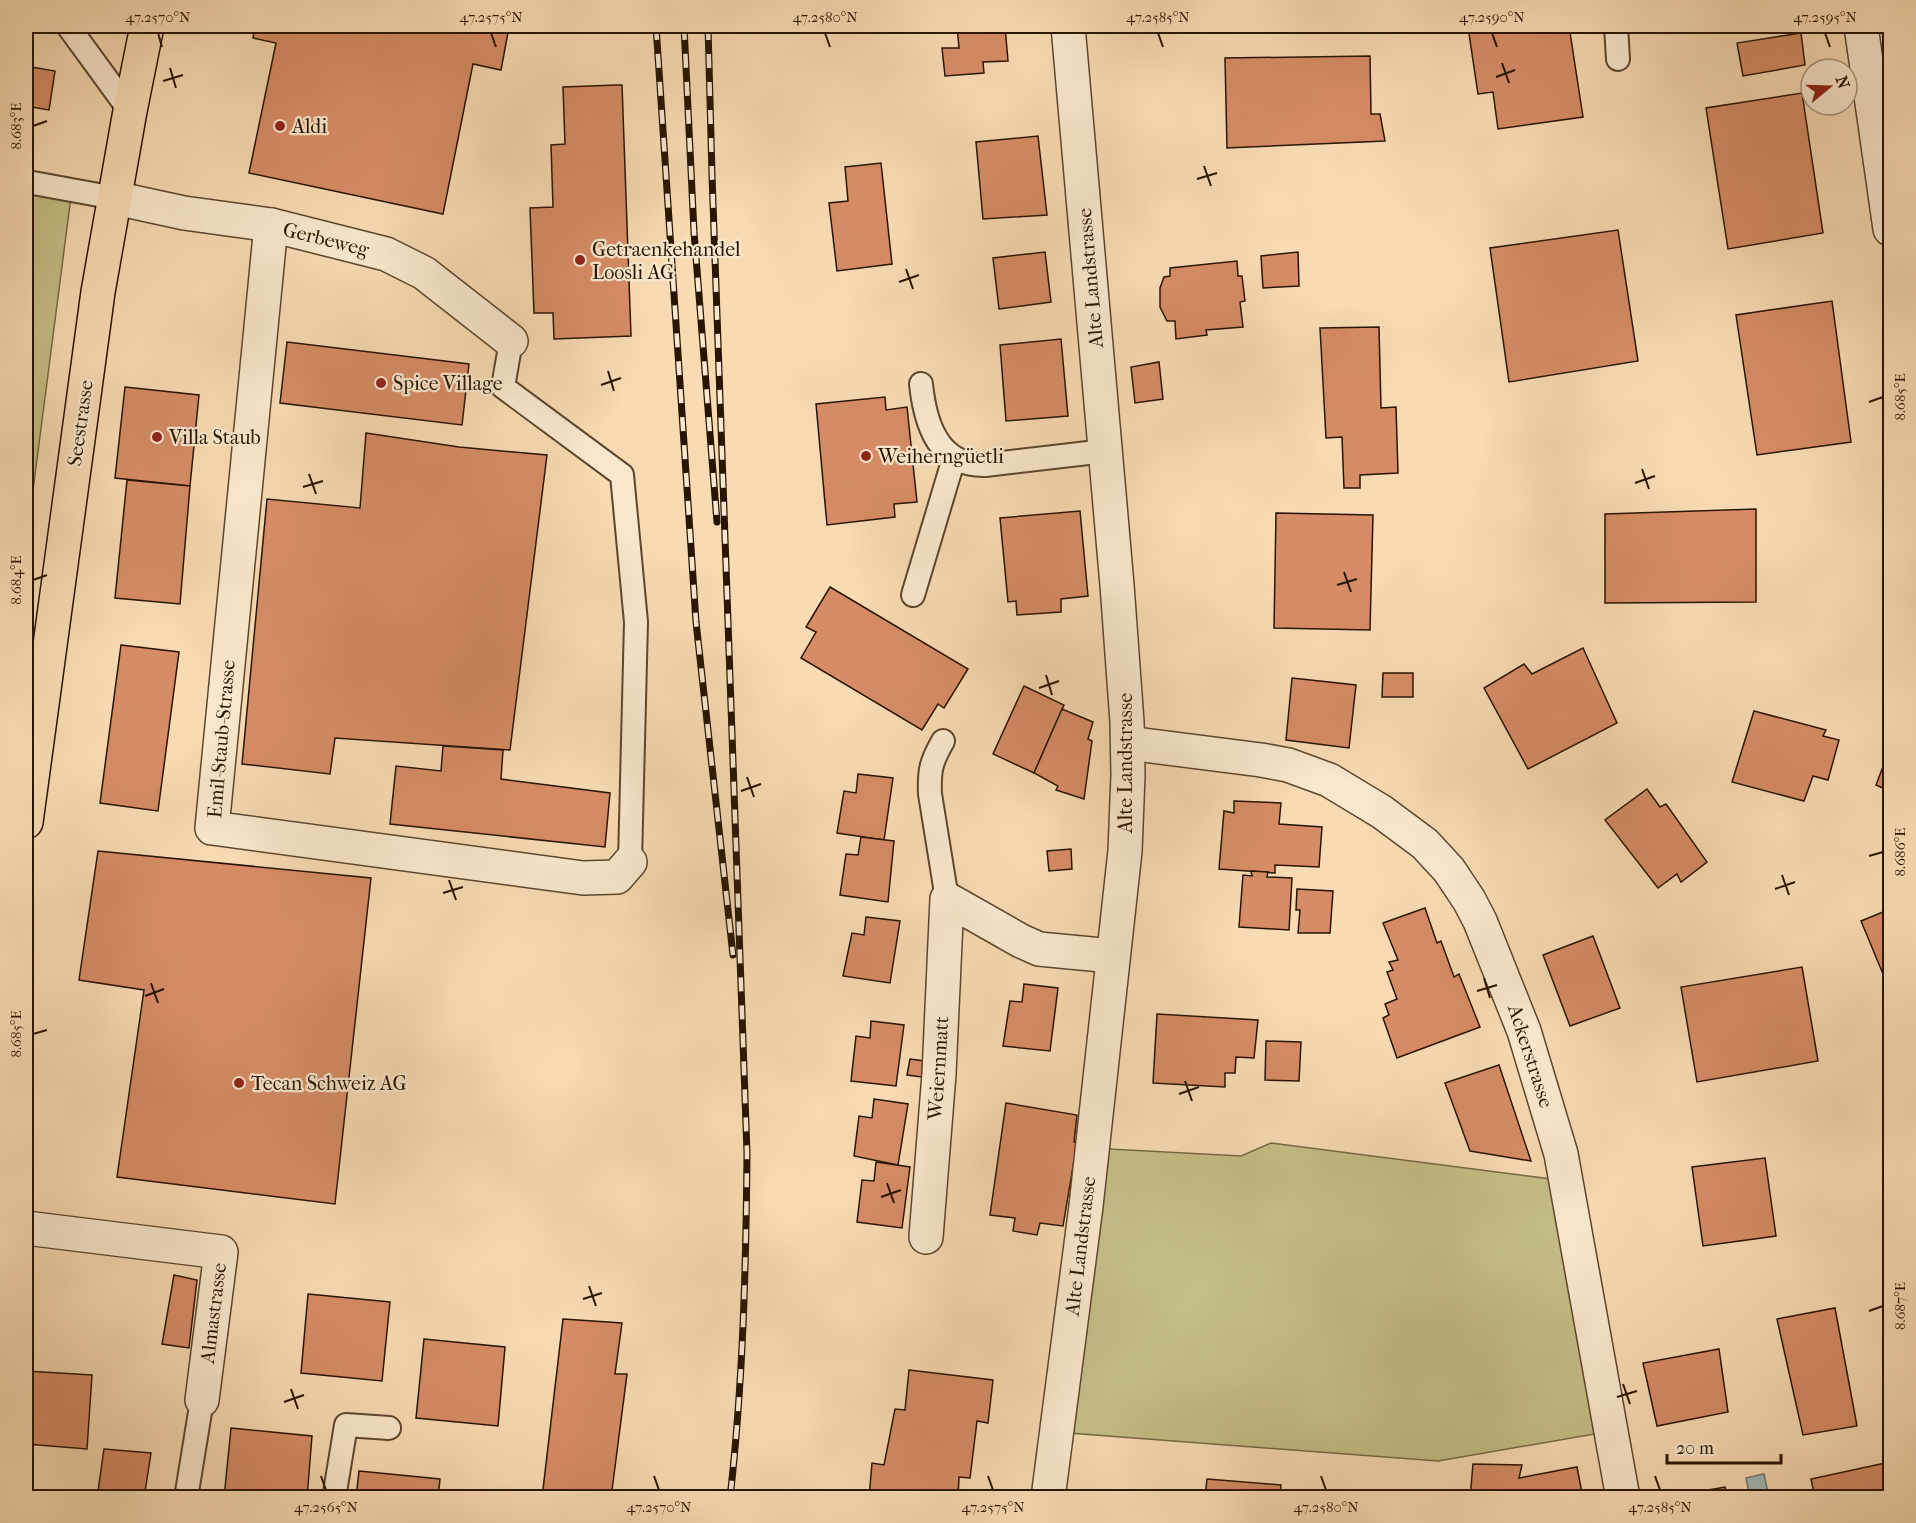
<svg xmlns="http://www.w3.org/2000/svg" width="1916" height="1523" font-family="'IM FELL French Canon',serif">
	<rect width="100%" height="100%" fill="#f8dbb3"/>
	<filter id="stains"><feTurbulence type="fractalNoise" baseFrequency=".00333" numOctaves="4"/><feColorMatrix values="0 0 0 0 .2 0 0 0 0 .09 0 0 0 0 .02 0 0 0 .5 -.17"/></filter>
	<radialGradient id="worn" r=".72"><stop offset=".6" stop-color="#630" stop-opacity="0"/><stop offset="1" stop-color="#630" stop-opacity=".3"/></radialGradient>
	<g fill="#c5be87" stroke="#766944" stroke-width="1.5">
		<path d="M26 182 72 189 32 498 26 557Z"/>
		<path d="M1271 1143 1567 1181 1612 1431 1438 1461 1056 1432 1091 1148 1241 1156Z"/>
	</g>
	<path fill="#a3b8b9" stroke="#72766f" stroke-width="1.5" d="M1764 1474 1769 1497H1750L1746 1478Z"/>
	<g fill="#d68c67" stroke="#281400" stroke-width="1.5">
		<path d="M255 26H524L523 30 509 27 501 70 473 64 443 214 249 173 276 43 253 38Z"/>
		<path d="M957 26H1005L1008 61 983 62 984 73 945 76 942 48H959Z"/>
		<path d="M1196 26H1278L1196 31Z"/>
		<path d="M1477 26H1569L1583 117 1498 129 1493 92 1478 94 1468 27Z"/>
		<path d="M1801 33 1805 65 1743 76 1737 43Z"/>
		<path d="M1370 56 1371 114H1380L1385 141 1227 148 1225 58Z"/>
		<path d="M26 66 55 71 49 110 26 106Z"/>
		<path d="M617 85H622L631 336 554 339 553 313H534L530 208 553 207 551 145 565 144 563 87Z"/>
		<path d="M1802 93 1823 233 1728 249 1706 108Z"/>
		<path d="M1038 136 1047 215 983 219 976 142Z"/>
		<path d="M881 163 892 264 837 271 829 203 848 201 845 167Z"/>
		<path d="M1618 230 1638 361 1509 382 1490 248Z"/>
		<path d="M1045 252 1051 302 999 309 993 258Z"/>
		<path d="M1298 252 1299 286 1263 288 1261 256Z"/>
		<path d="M1237 261 1238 276H1242L1245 301 1240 302 1243 327 1206 330 1207 335 1176 339 1175 321H1167L1160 307V288L1164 277 1170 276V268Z"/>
		<path d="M1832 301 1851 442 1757 455 1736 315Z"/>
		<path d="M1379 327 1381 408 1396 407 1398 473 1360 475V488H1344L1342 437 1326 438 1320 328Z"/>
		<path d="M1061 339 1068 416 1006 421 1000 345Z"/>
		<path d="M287 342 469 364 462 425 280 403Z"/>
		<path d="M1159 362 1163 399 1135 403 1131 367Z"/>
		<path d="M125 387 199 395 190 486 115 478Z"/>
		<path d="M885 397 886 410 907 407 917 502 894 504 895 517 827 525 816 404Z"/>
		<path d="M366 433 459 447 547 455 510 750 335 738 330 774 242 764 267 499 360 508Z"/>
		<path d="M127 480 190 486 180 604 115 598Z"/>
		<path d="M1756 509V602L1605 603V514Z"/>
		<path d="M1080 511 1088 596 1061 599V612L1017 615 1016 601 1008 602 1000 518Z"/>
		<path d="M1276 513 1373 515 1370 630 1274 628Z"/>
		<path d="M830 587 968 669 944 708 938 704 922 730 801 658 816 632 806 627Z"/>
		<path d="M121 645 179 652 158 811 100 803Z"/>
		<path d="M1583 648 1617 723 1528 769 1484 688 1524 664 1532 674Z"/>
		<path d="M1383 673H1413V697H1382Z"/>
		<path d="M1292 678 1356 685 1349 748 1286 740Z"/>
		<path d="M1024 686 1064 705 1034 773 993 754Z"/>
		<path d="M1062 709 1093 722 1088 739 1092 741 1084 799 1056 790 1058 786 1034 773Z"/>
		<path d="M1754 711 1826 730 1823 736 1839 740 1828 780 1813 776 1804 801 1732 782Z"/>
		<path d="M443 746 503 750 501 779 610 793 605 847 390 824 396 766 441 771Z"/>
		<path d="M1890 748V791L1876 785Z"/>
		<path d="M858 774 893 778 884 840 837 833 844 791 856 793Z"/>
		<path d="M1647 789 1660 807 1666 804 1707 862 1681 882 1677 874 1658 888 1605 820Z"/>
		<path d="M1234 801 1281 803 1279 824 1322 827 1319 867 1275 865V873L1219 869 1224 811 1234 813Z"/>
		<path d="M861 837 894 841 888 902 840 895 846 854 858 855Z"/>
		<path d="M1071 849 1072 869 1049 871 1047 851Z"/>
		<path d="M98 851 371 878 335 1204 117 1177 144 990 79 980Z"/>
		<path d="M1251 871 1268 872 1267 877 1292 878 1289 930 1239 927 1243 875 1252 876Z"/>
		<path d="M1297 889 1333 891 1330 933H1298L1300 910H1296Z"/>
		<path d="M1425 908 1437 943 1441 941 1454 977 1459 974 1480 1027 1397 1058 1383 1018 1389 1015 1385 1004 1397 999 1387 972 1393 970 1389 962 1398 960 1383 923Z"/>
		<path d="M1890 909V970L1883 974 1861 921Z"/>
		<path d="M866 917 900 921 890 983 843 976 852 933 864 935Z"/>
		<path d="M1593 936 1620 1008 1570 1026 1543 955Z"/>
		<path d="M1802 967 1818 1061 1697 1082 1681 987Z"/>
		<path d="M1024 984 1058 988 1050 1051 1003 1046 1010 1001 1022 1002Z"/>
		<path d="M1157 1014 1258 1020 1254 1058 1236 1057 1235 1073H1225V1087L1153 1083Z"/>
		<path d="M871 1021 904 1025 896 1086 851 1081 856 1036 870 1038Z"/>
		<path d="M1266 1041 1301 1042 1299 1081 1265 1080Z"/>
		<path d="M910 1059 924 1061 922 1077 907 1075Z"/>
		<path d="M1499 1065 1531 1161 1470 1151 1445 1083Z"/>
		<path d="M874 1099 908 1104 898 1165 854 1156 859 1116 872 1118Z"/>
		<path d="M1006 1103 1077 1115 1074 1142 1077 1143 1063 1226 1040 1223 1037 1235 1013 1231 1015 1218 990 1215Z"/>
		<path d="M1765 1158 1776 1236 1703 1246 1692 1167Z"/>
		<path d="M876 1162 910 1167 902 1228 857 1222 862 1180 874 1181Z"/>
		<path d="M174 1275 197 1280 189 1348 162 1344Z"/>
		<path d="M308 1294 390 1302 382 1381 301 1373Z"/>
		<path d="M1835 1308 1857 1426 1803 1435 1777 1319Z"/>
		<path d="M563 1319 622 1323 615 1374H627L611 1498H542Z"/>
		<path d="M424 1339 505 1347 498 1426 416 1418Z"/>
		<path d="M1719 1349 1728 1412 1657 1426 1643 1363Z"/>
		<path d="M909 1370 993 1380 988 1423 977 1421 970 1478 959 1477 958 1498H869L872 1463 884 1465 895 1409 905 1410Z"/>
		<path d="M26 1371 92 1375 87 1449 26 1444Z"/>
		<path d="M231 1428 312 1436 307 1498H224Z"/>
		<path d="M104 1449 151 1453 144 1498H97Z"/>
		<path d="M1890 1462V1498H1815L1811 1479Z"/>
		<path d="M1473 1464 1522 1465 1519 1478 1577 1467 1583 1498H1470Z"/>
		<path d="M359 1471 440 1479 438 1498H356Z"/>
		<path d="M1207 1479 1281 1485 1280 1498H1205Z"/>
		<path d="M1725 1487 1728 1498H1679V1495Z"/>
	</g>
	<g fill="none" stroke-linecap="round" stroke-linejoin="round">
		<g stroke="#5c462d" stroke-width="26">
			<g id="service">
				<path d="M68 26 130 111"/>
				<path d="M1616 26 1618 59"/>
				<path d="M26 185 33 183 115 198"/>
				<path d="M511 341 503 387 622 475 636 622 630 862"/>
				<path d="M921 384C925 423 938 466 985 465L1105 451"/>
				<path d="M913 595 954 458"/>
				<path d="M943 741C931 762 929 770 930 794L947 899"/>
				<path d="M186 1498 202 1400"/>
				<path d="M334 1498 346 1425 389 1428"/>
			</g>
		</g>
		<g stroke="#5c462d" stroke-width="36">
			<g id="minor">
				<path d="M1861 26 1890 229"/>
				<path d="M115 198 184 213 271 225 386 254 424 273 511 341"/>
				<path d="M271 225 212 828 583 878 617 877 630 862"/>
				<path d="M1128 743 1261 760 1288 765 1329 780 1382 812 1425 844 1449 870 1469 900 1480 921 1524 1031 1561 1154 1623 1498"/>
				<path d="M26 1228 221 1252 202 1400"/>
				<path d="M926 1237 939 1074 947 899 1021 941 1039 949 1112 956"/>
				<path d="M1048 1498 1086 1206 1125 851 1128 775 1127 722 1117 585 1068 26"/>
			</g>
		</g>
		<g stroke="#281400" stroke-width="36">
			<path id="primary" d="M26 822 98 292 130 111 147 26"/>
		</g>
		<use href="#service" stroke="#fae8ce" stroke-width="22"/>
		<use href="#minor" stroke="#fae8ce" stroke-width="33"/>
		<use href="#primary" stroke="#f8dbb3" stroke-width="33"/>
		<g stroke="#281400" stroke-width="7">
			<g id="rail">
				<path d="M656 26 696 622 733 955"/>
				<path d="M684 26 694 232 717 522"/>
				<path d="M708 26 712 175 747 1153C746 1268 743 1383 730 1498"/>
			</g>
		</g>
		<use href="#rail" stroke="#fae8ce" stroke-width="4.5" stroke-dasharray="14" stroke-linecap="butt"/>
	</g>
	<path fill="none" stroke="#281400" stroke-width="2" d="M158 33 162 47M491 33 496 47M825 33 830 47M1158 33 1163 47M1492 33 1497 47M1825 33 1830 47M1502 63 1509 83M170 68 176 88M1496 77 1515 70M163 81 183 75M33 126 47 121M1204 166 1211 186M1197 179 1217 173M906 269 913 289M899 282 919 275M608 371 614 391M601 385 621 378M1869 402 1883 397M1642 469 1649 489M309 474 316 494M1635 483 1655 476M303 487 323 481M1344 572 1351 592M33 580 47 575M1337 585 1357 579M1046 675 1052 695M1039 688 1059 681M747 777 754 797M741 791 761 784M1869 856 1883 852M1782 875 1789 895M449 880 456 900M1775 889 1795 882M443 893 463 887M1484 978 1490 998M151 983 158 1003M1477 991 1497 985M145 996 164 989M33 1034 47 1030M1185 1081 1192 1101M1179 1094 1199 1087M887 1183 894 1203M881 1197 901 1190M589 1286 596 1306M583 1299 602 1293M1869 1311 1883 1306M1623 1384 1630 1404M291 1389 298 1409M1617 1397 1637 1391M284 1402 304 1395M321 1476 326 1490M654 1476 659 1490M988 1476 993 1490M1321 1476 1326 1490M1655 1476 1660 1490"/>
	<g fill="#8f2418" stroke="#fae8ce" stroke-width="2">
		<circle cx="280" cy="126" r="6"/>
		<circle cx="580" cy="260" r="6"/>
		<circle cx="381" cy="383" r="6"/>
		<circle cx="157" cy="437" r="6"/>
		<circle cx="866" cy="456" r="6"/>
		<circle cx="239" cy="1083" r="6"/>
	</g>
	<g text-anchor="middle" stroke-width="4.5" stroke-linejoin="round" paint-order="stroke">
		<g font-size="20" fill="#281400" stroke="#fae8ce" text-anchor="start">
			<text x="292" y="133">Aldi</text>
			<text x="592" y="256">Getraenkehandel<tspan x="592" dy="23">Loosli AG</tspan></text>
			<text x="393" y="390">Spice Village</text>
			<text x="169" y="444">Villa Staub</text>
			<text x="878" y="463">Weiherngüetli</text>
			<text x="251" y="1090">Tecan Schweiz AG</text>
		</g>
		<g font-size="20" fill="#281400" stroke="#fae8ce">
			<text transform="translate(326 239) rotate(14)" y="7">Gerbeweg</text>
			<text transform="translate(1090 278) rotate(-95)" y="7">Alte Landstrasse</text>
			<text transform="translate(80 423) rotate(-82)" y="7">Seestrasse</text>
			<text transform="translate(221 739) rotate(-85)" y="7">Emil-Staub-Strasse</text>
			<text transform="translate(1125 763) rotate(-90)" y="7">Alte Landstrasse</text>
			<text transform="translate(1531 1056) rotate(72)" y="7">Ackerstrasse</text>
			<text transform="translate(938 1068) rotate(-86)" y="7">Weiernmatt</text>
			<text transform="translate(1080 1246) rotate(-83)" y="7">Alte Landstrasse</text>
			<text transform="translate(213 1313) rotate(-83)" y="7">Almastrasse</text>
		</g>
	</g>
	<rect width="1916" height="1523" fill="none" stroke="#f8dbb3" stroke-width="66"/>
	<g transform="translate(1829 87) rotate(71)"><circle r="28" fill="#fae8ce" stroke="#a6937c" stroke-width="1.5"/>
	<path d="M0-4.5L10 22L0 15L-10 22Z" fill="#8f2418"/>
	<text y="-9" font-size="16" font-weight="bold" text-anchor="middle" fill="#281400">N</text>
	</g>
	<path d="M1667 1454v9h114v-9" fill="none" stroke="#281400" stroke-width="3"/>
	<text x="1676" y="1454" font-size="18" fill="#281400" stroke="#fae8ce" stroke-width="4.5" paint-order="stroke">20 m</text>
	<rect x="33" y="33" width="1850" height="1457" fill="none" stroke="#281400" stroke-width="2"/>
	<g font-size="15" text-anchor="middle" fill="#281400">
		<text x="158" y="22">47.2570°N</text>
		<text x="491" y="22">47.2575°N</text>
		<text x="825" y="22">47.2580°N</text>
		<text x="1158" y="22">47.2585°N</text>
		<text x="1492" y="22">47.2590°N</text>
		<text x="1825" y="22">47.2595°N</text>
		<text transform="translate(16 126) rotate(-90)" y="5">8.683°E</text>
		<text transform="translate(1900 397) rotate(-90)" y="5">8.685°E</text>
		<text transform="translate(16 580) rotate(-90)" y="5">8.684°E</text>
		<text transform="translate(1900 852) rotate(-90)" y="5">8.686°E</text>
		<text transform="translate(16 1034) rotate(-90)" y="5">8.685°E</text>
		<text transform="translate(1900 1306) rotate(-90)" y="5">8.687°E</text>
		<text x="326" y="1512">47.2565°N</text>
		<text x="659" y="1512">47.2570°N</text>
		<text x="993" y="1512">47.2575°N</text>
		<text x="1326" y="1512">47.2580°N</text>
		<text x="1660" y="1512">47.2585°N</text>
	</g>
	<rect width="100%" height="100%" filter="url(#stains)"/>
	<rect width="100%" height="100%" fill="url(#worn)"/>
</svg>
